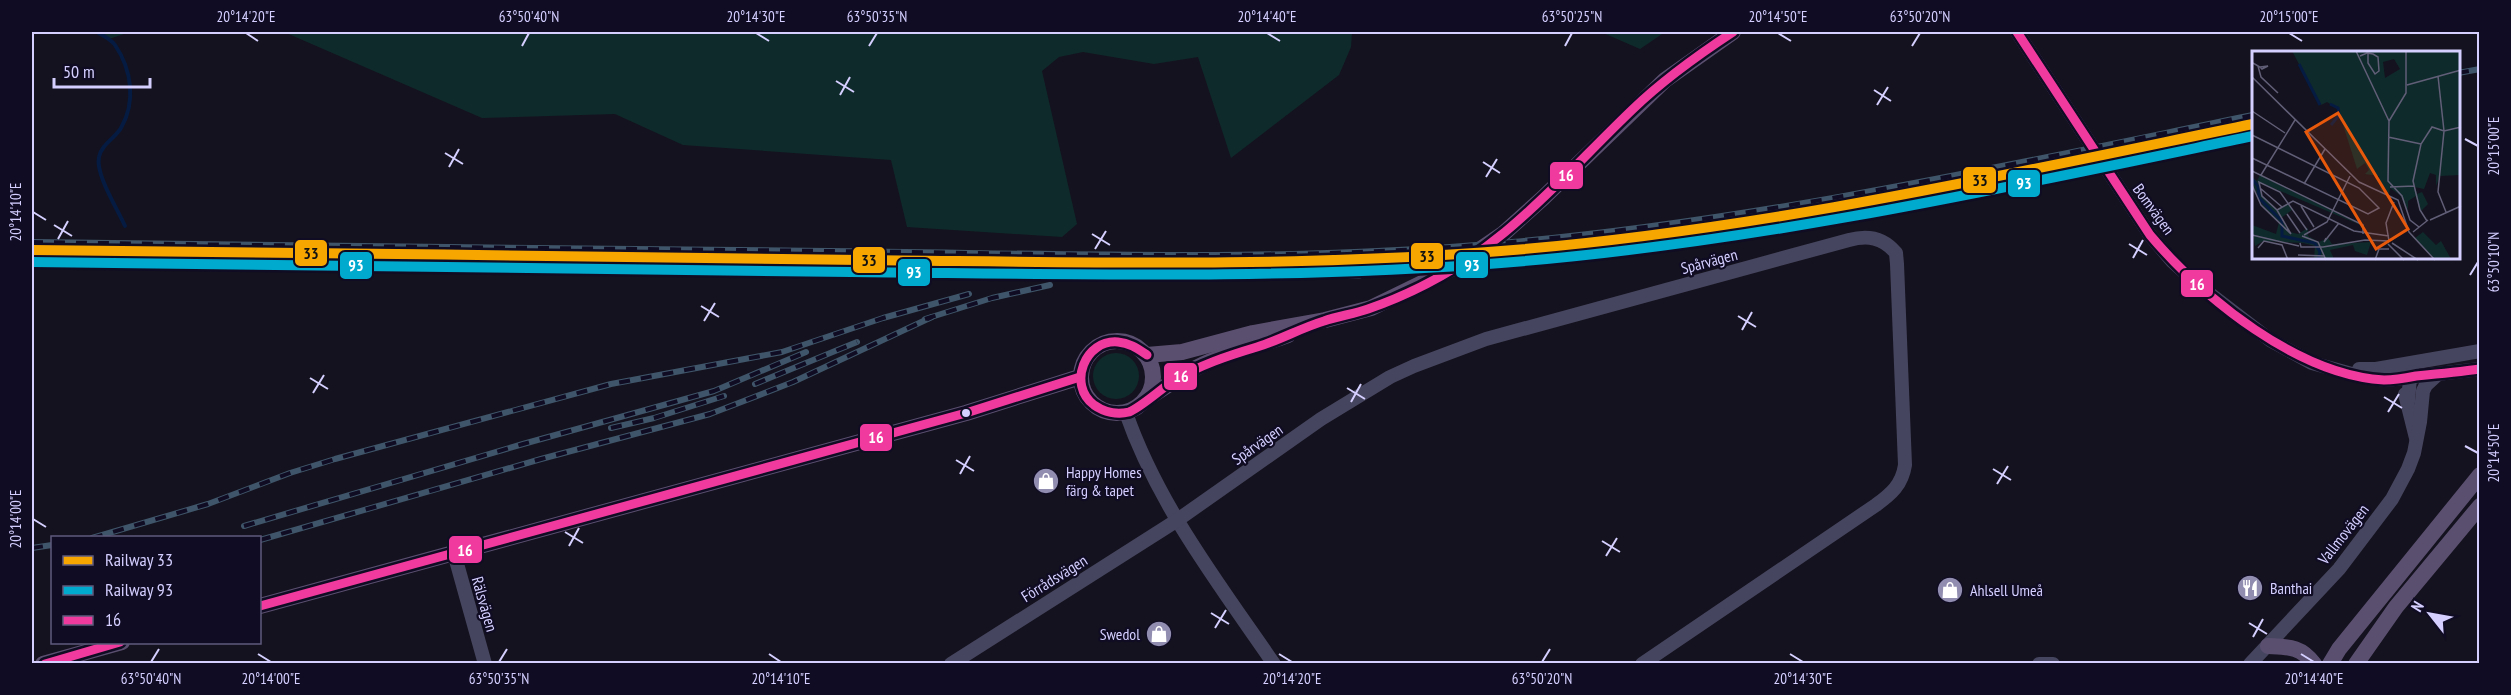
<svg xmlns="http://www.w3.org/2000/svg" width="2511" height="695" font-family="'PT Sans Narrow',sans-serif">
	<rect width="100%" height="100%" fill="#14121e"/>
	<g fill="#0f2a2b">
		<path d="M93 32H130L109 39Z"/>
		<path d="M284 32H1352L1351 47 1339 75 1231 158 1198 57 1154 64 1083 52 1059 57 1042 71 1077 224 1062 237 907 227 891 160 683 145 615 114 482 118Z"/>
		<path d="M1601 32H1665L1640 49Z"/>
		<circle cx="1116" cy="376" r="23"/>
	</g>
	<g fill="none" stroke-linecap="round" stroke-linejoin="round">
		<path stroke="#061b41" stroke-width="4" d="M97 32C102 35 111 39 115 45 132 70 136 102 121 128 115 138 101 145 99 157 95 174 118 210 125 226"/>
		<g stroke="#46455f" stroke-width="14">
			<path d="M2017 32 2150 235 2172 261 2201 287 2270 340 2312 363 2359 376 2386 380 2480 369"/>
			<path d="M2359 369H2376L2480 351"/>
			<path d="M2405 394 2416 438"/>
			<path d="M2408 402 2410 378 2413 372"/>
			<path d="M1126 413C1158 505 1219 584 1274 664"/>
			<path d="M454 553 485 664"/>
			<path d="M951 664 1176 521 1321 419 1390 377 1414 366 1486 339 1849 240C1867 235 1883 237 1896 253L1897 264 1905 465C1902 485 1891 494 1876 505L1642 664"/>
			<path d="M2039 664H2053"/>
			<path d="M2250 664 2339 569 2392 499 2408 469 2414 453 2420 422 2423 391 2426 385 2438 374"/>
		</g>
		<g stroke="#5b4f70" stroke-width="16">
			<circle cx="1117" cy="377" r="36"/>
			<path d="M1147 355 1182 352 1253 333 1325 320 1371 308 1453 268 1504 233 1543 198 1665 80 1733 32"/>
			<path d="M1146 399C1169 385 1191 368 1216 359 1239 349 1264 344 1288 335"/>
			<path d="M260 606 966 413 1080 377"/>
			<path d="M2268 646C2288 647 2301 646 2314 664"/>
			<path d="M43 664 122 642"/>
			<path d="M2330 664 2339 649 2480 475"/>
			<path d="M2356 664 2396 607 2480 506"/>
		</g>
		<g stroke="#3f5569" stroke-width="6">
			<g id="rail">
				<path d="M2458 73 2480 69"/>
				<path d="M32 242C297 246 563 248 828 251 1056 253 1285 263 1512 242 1763 219 2007 165 2253 115"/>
				<path d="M1238 276H1359"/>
				<path d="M925 319 992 298 1050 285"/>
				<path d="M755 384 857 342"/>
				<path d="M611 428 654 418 724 396"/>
				<path d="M244 526 523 444 714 391 806 352"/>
				<path d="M92 538 208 504 290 473 335 459 611 384 782 352 883 318 969 294"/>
				<path d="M260 540 541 459 710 414 793 382 932 317"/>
				<path d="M32 548 52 545"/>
			</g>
		</g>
		<use href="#rail" stroke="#100c24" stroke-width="4" stroke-dasharray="11" stroke-linecap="butt"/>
		<g stroke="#100c24" stroke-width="14">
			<g id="bus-1">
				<path d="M2017 32 2150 235C2204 299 2298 375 2384 380 2395 380 2406 378 2416 376 2437 374 2458 372 2480 369"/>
				<path d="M1147 355C1138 349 1130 343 1118 342 1085 339 1067 385 1094 405 1104 412 1117 415 1129 412 1140 408 1161 389 1173 381 1200 365 1227 356 1257 347 1280 340 1301 328 1324 321 1338 316 1354 314 1368 309 1417 292 1465 265 1505 232 1551 194 1590 150 1633 109 1663 80 1698 55 1733 32"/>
				<path d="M260 606 966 413 1080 377"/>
				<path d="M45 664 120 642"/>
			</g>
		</g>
		<use href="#bus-1" stroke="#f13a9d" stroke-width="9"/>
		<g stroke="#100c24" stroke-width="15">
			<path id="rail-1" d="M32 250C309 253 585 256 862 260 1075 262 1289 268 1501 251 1755 231 2004 175 2253 124"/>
		</g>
		<g stroke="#100c24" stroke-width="15">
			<path id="rail-2" d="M32 262C305 265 578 268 851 272 1068 274 1285 280 1501 263 1755 243 2004 188 2253 136"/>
		</g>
		<use href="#rail-1" stroke="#f7a600" stroke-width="10"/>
		<use href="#rail-2" stroke="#00a9ce" stroke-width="10"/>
	</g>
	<path fill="none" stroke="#d4cfff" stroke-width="2" d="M246 33 258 41M756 33 769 41M1267 33 1280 41M1778 33 1791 41M2289 33 2302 41M522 46 529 33M869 46 877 33M1565 46 1572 33M1912 46 1920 33M836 81 854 92M1874 90 1891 101M840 95 850 77M1877 105 1888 87M2465 139 2478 146M445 153 463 164M1483 162 1500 173M449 167 459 149M1486 177 1497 159M33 212 46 220M54 225 72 236M1092 234 1110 245M58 239 68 221M2129 244 2147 255M1095 249 1106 231M2133 258 2143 240M2470 275 2478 262M701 306 719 317M1738 316 1756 327M704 321 715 303M1742 330 1752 312M310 378 328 389M1347 388 1365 399M313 393 324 375M2384 397 2402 408M1351 402 1361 384M2388 412 2399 394M2465 446 2478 453M956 460 974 471M1993 469 2011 480M960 474 970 456M1997 484 2008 466M33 519 46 527M565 532 583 543M1602 541 1620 552M569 546 579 528M1606 556 1617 538M1211 613 1229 624M2249 623 2267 634M1215 628 1226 610M2253 637 2263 619M258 654 271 662M769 654 781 662M1279 654 1292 662M1790 654 1803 662M2301 654 2314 662M151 662 159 649M499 662 507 649M1542 662 1550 649"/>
	<defs>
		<g id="shop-disc" transform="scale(1.35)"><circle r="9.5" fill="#918db0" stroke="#100c24"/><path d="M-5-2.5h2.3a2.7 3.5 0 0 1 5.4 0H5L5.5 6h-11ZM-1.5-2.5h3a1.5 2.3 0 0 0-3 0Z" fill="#fff"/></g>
		<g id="restaurant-disc" transform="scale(1.35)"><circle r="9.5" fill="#918db0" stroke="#100c24"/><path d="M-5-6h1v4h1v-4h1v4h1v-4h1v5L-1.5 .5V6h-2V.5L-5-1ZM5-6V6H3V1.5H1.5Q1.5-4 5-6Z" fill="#fff"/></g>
	</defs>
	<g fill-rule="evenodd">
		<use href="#shop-disc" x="1046" y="481"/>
		<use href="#restaurant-disc" x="2250" y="588"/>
		<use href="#shop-disc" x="1950" y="590"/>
		<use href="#shop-disc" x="1159" y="634"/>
	</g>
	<circle fill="#d4cfff" stroke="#100c24" stroke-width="2" cx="966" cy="413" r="5"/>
	<g text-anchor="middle" stroke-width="4.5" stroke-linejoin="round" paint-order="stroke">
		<g font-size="16" fill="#d4cfff" stroke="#100c24">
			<text transform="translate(2154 209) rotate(54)" y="6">Bomvägen</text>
			<text transform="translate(1709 261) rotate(-15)" y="6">Spårvägen</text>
			<text transform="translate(1257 444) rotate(-35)" y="6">Spårvägen</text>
			<text transform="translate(2343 534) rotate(-52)" y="6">Vallmovägen</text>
			<text transform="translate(1054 578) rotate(-32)" y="6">Förrådsvägen</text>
			<text transform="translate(485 604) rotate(74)" y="6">Rälsvägen</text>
		</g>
		<g font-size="16" fill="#d4cfff" stroke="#100c24" text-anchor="start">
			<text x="1066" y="478">Happy Homes<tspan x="1066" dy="18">färg &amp; tapet</tspan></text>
			<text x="2270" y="594">Banthai</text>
			<text x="1970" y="596">Ahlsell Umeå</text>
			<text x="1140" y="640" text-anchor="end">Swedol</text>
		</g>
	</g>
	<g transform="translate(2252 51)">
		<rect width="208" height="208" fill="#14121e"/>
		<path d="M40 0H208V124L188 125 184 135V124L178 122 172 138 163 136 165 143 170 141 176 153 168 161 164 145 156 150V159L148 144 138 137 137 143 129 139 127 125 113 123 117 119 113 112 105 118 86 58 75 51 69 54ZM142 8 148 18 133 27 131 11ZM8 124 113 176 7 131 9 143 25 159 36 152 40 159 29 167 38 181 46 183 56 177V185L67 191 76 187 80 193 119 191 115 204 103 200 101 194 78 199 82 208 90 209 62 208 63 195 51 192 11 190 3 195 0 174 24 183 27 171 11 155 2 137 0 126 5 130ZM171 181 184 194 189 190 199 208H183L163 187Z" fill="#0f2a2b" fill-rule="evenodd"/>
		<path fill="none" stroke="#061b41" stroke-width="3" d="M47 13 68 54M78 53 86 57 87 64 79 74M0 128 6 135 7 147 30 170V185L63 192 68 201 66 209"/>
		<path fill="none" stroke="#615e78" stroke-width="1.5" d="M104 0 137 70M154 0V42L137 70 136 130 150 145 158 169 167 176M108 5 115 2 121 3 126 6 127 20 123 23 116 12V2M1 12 8 16 10 18 16 15 8 16M6 15 9 26 26 42M186 25 192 80 186 141 194 161M0 26 108 132M155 34 209 19M0 60 33 82M0 84 107 137 127 157 116 163 0 107M136 86 169 93M0 120 111 174V183M9 124 43 69M107 131 146 149 157 181 183 209M52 133 73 98M0 134 9 154 39 183M138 136 162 135M8 137 30 156M49 155 62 176M25 159 41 150 102 180 137 185M35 163 48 182M178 169 209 155M175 170 168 159 161 130 169 93 180 76 192 80 209 76M161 181 176 169M39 183 25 159 10 145 7 131 28 141 55 179M0 184 47 195M52 184 75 171 98 125M50 185 66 191 74 209M74 187 72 191 87 172M137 190 134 172 142 151M48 192 49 196H71L113 189 137 190M140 192 166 209M136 193 152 209M6 197 12 190 30 194 36 209M46 204 73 205M123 209 127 198H137"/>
		<path fill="#e8590c" fill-opacity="0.15" stroke="#e8590c" stroke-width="3" d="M86 62 156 178 124 198 54 81Z"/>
		<rect width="208" height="208" fill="none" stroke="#d4cfff" stroke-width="3"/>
	</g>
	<g stroke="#100c24" stroke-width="2">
		<rect x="1549" y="161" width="35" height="29" rx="6" fill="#f13a9d"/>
		<rect x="1962" y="166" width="35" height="28" rx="6" fill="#f7a600"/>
		<rect x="2007" y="169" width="34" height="29" rx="6" fill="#00a9ce"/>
		<rect x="294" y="239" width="34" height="28" rx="6" fill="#f7a600"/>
		<rect x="1410" y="242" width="34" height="28" rx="6" fill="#f7a600"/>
		<rect x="852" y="246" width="34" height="28" rx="6" fill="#f7a600"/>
		<rect x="1455" y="251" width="34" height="28" rx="6" fill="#00a9ce"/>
		<rect x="339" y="251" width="34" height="29" rx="6" fill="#00a9ce"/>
		<rect x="897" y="258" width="34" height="29" rx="6" fill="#00a9ce"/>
		<rect x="2180" y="269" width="34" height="29" rx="6" fill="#f13a9d"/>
		<rect x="1163" y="362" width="35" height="29" rx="6" fill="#f13a9d"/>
		<rect x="859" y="423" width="34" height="29" rx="6" fill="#f13a9d"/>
		<rect x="448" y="535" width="35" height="29" rx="6" fill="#f13a9d"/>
	</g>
	<g font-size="16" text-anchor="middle" font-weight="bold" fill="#fff">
		<text x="1566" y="181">16</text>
		<text x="2024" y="189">93</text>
		<text x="1472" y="271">93</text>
		<text x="356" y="271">93</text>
		<text x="914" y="278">93</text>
		<text x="2197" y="290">16</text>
		<text x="1181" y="382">16</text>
		<text x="876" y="443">16</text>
		<text x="465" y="556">16</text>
	</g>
	<g font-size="16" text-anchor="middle" font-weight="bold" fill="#111">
		<text x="1980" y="186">33</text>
		<text x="311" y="259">33</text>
		<text x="1427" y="262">33</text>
		<text x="869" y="266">33</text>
	</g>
	<rect width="2511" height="695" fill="none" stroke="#100c24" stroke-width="66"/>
	<rect x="51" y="536" width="210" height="108" fill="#100c24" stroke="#5e5a7c" stroke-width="1.5"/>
	<rect x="63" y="556" width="30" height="9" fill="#f7a600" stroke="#5e5a7c" stroke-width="1.5"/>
	<text x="105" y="566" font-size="18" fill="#d4cfff">Railway 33</text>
	<rect x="63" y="586" width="30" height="9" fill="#00a9ce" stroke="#5e5a7c" stroke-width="1.5"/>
	<text x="105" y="596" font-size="18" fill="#d4cfff">Railway 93</text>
	<rect x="63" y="616" width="30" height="9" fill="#f13a9d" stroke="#5e5a7c" stroke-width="1.5"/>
	<text x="105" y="626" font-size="18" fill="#d4cfff">16</text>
	<g transform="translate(2430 614) rotate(301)" stroke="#100c24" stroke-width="4.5" paint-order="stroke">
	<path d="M0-4.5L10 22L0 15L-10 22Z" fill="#d4cfff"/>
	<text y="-9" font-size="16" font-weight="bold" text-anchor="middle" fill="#d4cfff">N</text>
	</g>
	<path d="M54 78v9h96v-9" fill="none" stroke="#d4cfff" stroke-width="3"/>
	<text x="63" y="78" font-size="18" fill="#d4cfff" stroke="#100c24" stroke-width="4.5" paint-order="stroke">50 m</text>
	<rect x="33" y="33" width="2445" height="629" fill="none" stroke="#d4cfff" stroke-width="2"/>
	<g font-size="15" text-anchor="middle" fill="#d4cfff">
		<text x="246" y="22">20°14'20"E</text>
		<text x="529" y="22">63°50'40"N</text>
		<text x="756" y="22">20°14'30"E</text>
		<text x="877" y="22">63°50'35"N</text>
		<text x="1267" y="22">20°14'40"E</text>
		<text x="1572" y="22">63°50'25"N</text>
		<text x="1778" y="22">20°14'50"E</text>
		<text x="1920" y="22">63°50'20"N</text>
		<text x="2289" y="22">20°15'00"E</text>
		<text transform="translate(2494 146) rotate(-90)" y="5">20°15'00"E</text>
		<text transform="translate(16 212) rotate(-90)" y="5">20°14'10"E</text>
		<text transform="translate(2494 262) rotate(-90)" y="5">63°50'10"N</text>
		<text transform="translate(2494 453) rotate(-90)" y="5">20°14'50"E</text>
		<text transform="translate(16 519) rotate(-90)" y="5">20°14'00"E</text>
		<text x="151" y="684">63°50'40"N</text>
		<text x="271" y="684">20°14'00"E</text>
		<text x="499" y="684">63°50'35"N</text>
		<text x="781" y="684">20°14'10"E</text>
		<text x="1292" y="684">20°14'20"E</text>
		<text x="1542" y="684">63°50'20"N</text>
		<text x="1803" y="684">20°14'30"E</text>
		<text x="2314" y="684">20°14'40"E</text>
	</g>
</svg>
